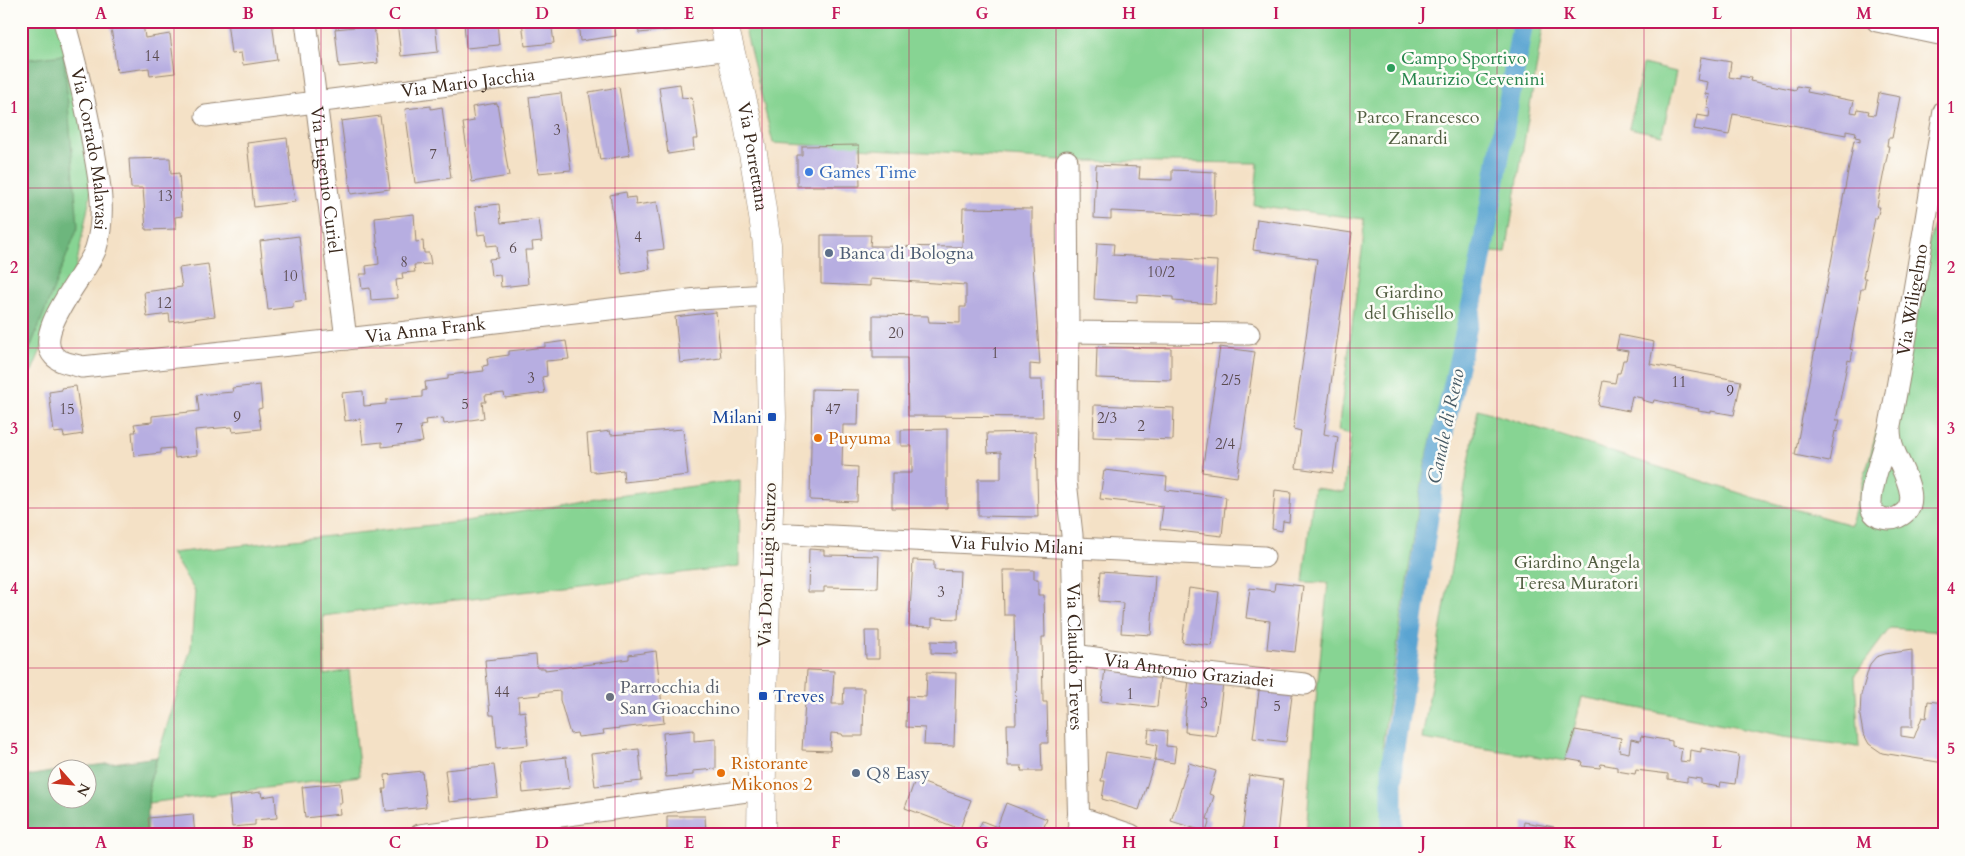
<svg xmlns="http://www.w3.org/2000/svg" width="1965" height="856" font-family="Cardo,serif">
	<rect width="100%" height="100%" fill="#fdfcf7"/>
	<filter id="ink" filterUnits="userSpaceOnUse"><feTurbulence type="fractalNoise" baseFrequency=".02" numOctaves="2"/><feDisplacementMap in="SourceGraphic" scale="10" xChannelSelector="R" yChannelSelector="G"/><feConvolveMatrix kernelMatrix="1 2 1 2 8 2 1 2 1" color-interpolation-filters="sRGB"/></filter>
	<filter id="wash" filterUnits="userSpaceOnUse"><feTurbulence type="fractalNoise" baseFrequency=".0096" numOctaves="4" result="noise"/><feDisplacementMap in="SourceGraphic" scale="20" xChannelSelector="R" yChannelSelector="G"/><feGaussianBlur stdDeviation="1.12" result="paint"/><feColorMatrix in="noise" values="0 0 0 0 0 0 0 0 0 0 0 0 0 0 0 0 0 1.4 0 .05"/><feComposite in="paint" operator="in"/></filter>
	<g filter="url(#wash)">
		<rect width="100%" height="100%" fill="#f4e1c6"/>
		<g fill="#87d493" stroke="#617f58">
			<path d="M21 21H61L95 172 76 267 32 371 21 381Z"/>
			<path d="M743 21H1544L1506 253 1477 251 1425 464 1383 740 1386 835H1306L1317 688 1328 583 1303 582 1314 488 1344 492 1351 434 1338 431 1363 243 1364 219 1254 205 1258 163 1077 161 773 143Z"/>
			<path d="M1643 64 1676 72 1662 135 1629 128Z"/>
			<path d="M1944 188V632L1890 628 1855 675 1859 747 1783 737 1582 697 1566 761 1422 739 1478 409 1752 497 1851 525Z"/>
			<path d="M740 480 739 566 323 616 325 675 349 670 360 776 148 803 149 784 191 648 195 591 171 553 460 522 602 498Z"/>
		</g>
		<g fill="#6db67d" stroke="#54704e">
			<path d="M64 55 78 227 21 371V60Z"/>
			<path d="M157 757 149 784 147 835H21V777L57 771 58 798H88V768H76Z"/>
		</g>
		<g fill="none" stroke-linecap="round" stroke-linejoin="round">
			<path stroke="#5aa4d2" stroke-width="21" d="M1392 835V763L1435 469 1477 281 1523 21"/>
		</g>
		<g id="blocks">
			<g fill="#b7aee1">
				<path d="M227 21H272L277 60 243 65 241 53 231 54Z"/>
				<path d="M397 21H435L438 52 401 56Z"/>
				<path d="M464 21H497L499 45 466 48Z"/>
				<path d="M522 21H551L554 43 525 46Z"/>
				<path d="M578 21H614L616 36 580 41Z"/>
				<path d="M637 21H678L679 29 639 33Z"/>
				<path d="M143 23 145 38 170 34 175 73 150 76 149 68 117 72 111 27Z"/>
				<path d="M374 25 378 63 339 67 335 29Z"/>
				<path d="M1701 57 1731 62 1729 77 1740 79V76L1751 78 1750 81 1796 90 1797 86 1808 88 1807 92 1854 101 1851 112 1857 113 1858 109 1869 111 1868 114 1875 115 1879 93 1900 97 1892 138H1888L1887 146H1889L1877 207H1880L1877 218H1875L1863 278H1866L1864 289H1861L1850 349 1853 350 1851 361 1848 360 1836 420H1840L1837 432 1835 431 1829 462 1795 455 1854 140 1860 142V138L1855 137 1856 132 1846 130V135L1733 114 1729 135 1694 129 1697 115 1709 117 1710 109 1707 108 1710 95 1706 94 1708 82 1697 80Z"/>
				<path d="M680 84 682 98 692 97 698 139H693L694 150 668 154 659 87Z"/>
				<path d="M619 87 630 155 600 160 589 92Z"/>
				<path d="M561 93 571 170 538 173 529 97Z"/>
				<path d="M497 103 509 176 472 182 463 123 474 121 472 107Z"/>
				<path d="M431 106V109L442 107 451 178 415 183 405 109Z"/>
				<path d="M380 116 390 189 351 194 341 121Z"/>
				<path d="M287 138 295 202 254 207 247 143Z"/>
				<path d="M859 145 860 186H797V155H802V146Z"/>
				<path d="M170 158 171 174 179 173 182 216 175 217 176 229 146 230 143 188H131L129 159Z"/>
				<path d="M1096 165 1140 167 1139 179 1172 180V170L1216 172 1215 216 1111 211V219L1094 218Z"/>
				<path d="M626 192 627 198 635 197 636 205 657 202 664 249 647 251 650 269 622 274 610 195Z"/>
				<path d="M499 204 501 223 539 219 542 241 532 242 533 250H525L528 284 501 287 500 275 491 276 489 259 498 258 497 245 487 246 486 234 478 235 475 207Z"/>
				<path d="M963 208 1032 209V250L1040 365 1030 364V380H1042L1043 417 908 416 907 358H873V315L928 316 929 322 960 323V307H966V285L870 279V286L821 284V235H871L870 246 962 247Z"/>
				<path d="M414 214 416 242 423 241 424 253H429L431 264 414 265 415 272 402 273 403 279 396 280 398 298 371 300 370 288 362 289 360 274H367L366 266 379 264 375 218Z"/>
				<path d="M1257 219 1352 233 1324 434 1338 437 1333 473 1296 468 1301 431 1293 429 1317 259 1253 250Z"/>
				<path d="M299 236 306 300 293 302V307L268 310 260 241Z"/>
				<path d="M1097 243 1114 244 1113 255 1217 261 1215 304 1173 301V297L1137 295V302L1094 299Z"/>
				<path d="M208 264 215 316 170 322 169 314 147 317 144 292 182 287 179 268Z"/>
				<path d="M716 312 721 358 680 363 675 317Z"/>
				<path d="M1619 335 1654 342 1650 364 1741 381 1734 415 1711 411V413L1698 411 1699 409 1654 400 1653 403 1642 400V398L1632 396 1629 411 1598 405 1603 381 1615 383 1617 373H1620L1623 360H1626L1628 351 1616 349Z"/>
				<path d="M566 341 569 359 546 361 547 376 542 377 545 393 505 398 504 393 485 395 486 402H482L484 418 444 424 443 418 425 420 426 425 420 426 423 442 382 447V442L363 444 360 419 345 421 342 393 363 391 364 406 386 404V400L422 397V391L426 390 425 382 448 379V375L484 371 483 366 488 365 487 358 509 355V351L545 347V344Z"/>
				<path d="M1097 347 1171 348V380L1096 378Z"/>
				<path d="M1220 347 1255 352 1237 477 1202 472Z"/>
				<path d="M260 385 262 408 258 409 261 429 233 432 232 427 195 430 197 455 175 458 174 448 161 449V453L134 456 132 432H136L134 424 152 422V416L199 411 197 395 233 392 232 388Z"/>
				<path d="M76 386 83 434 64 437 63 432 54 433 49 392 62 390 61 388Z"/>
				<path d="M812 389 859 390 858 425H843L842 466 858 467 857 502 810 500Z"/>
				<path d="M1094 405 1174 408 1173 440 1093 437Z"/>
				<path d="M683 429 688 475 624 482 623 470 595 473V471H590L587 434 610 431 611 435Z"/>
				<path d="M947 429V508H892V473H912V446H901V430Z"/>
				<path d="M1036 432 1038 517 978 516V479H1001V452L988 453 987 433Z"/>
				<path d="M1104 470 1167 477 1166 490 1226 497 1222 536 1160 529 1163 506 1100 499Z"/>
				<path d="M1275 490 1291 492 1289 522 1283 521 1282 531 1272 529Z"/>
				<path d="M809 549 824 550V555L879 556 878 588 824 587V592H808Z"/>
				<path d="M913 560 934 561V570L960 571 958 619 932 618V627L909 626Z"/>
				<path d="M1003 570H1034V580H1038V595H1044L1045 637H1042L1043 702H1047L1048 743H1041L1042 771H1021L1022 766H1008L1007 724H1016L1014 615H1004Z"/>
				<path d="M1101 571 1155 575 1151 635 1121 633 1123 603 1099 601Z"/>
				<path d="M1275 583 1303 586 1295 652 1267 649 1270 621 1246 618 1250 588 1274 591Z"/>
				<path d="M1189 588 1219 592 1212 646 1182 642Z"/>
				<path d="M865 631H879V659H866Z"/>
				<path d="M931 641 957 642V654L931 653Z"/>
				<path d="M1912 650V727H1901V736L1914 738 1922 717 1926 718 1928 701 1944 703V763L1882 753 1869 744 1863 733 1860 716 1861 695 1870 664 1876 657 1885 654Z"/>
				<path d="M656 651 664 723 603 730 604 734 578 737 577 733 570 734 560 700V691L539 693 540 695 518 697 519 712 525 711 528 745 497 748 494 715H490L485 660 536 655 537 668H545V670L629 659V655Z"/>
				<path d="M1943 653H1944V688L1938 687Z"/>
				<path d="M1105 669 1160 675 1157 707 1101 701Z"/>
				<path d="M807 670 834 671 832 704H843L844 688H864L863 736H843L842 734 831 733 830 751 802 750Z"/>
				<path d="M927 672 956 673 954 746 924 745 925 728 906 727 907 696 926 697Z"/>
				<path d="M1189 679 1223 684 1216 736 1185 732 1186 716H1185Z"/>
				<path d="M1260 683 1293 688 1286 742 1253 738Z"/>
				<path d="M1149 729 1167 731 1166 746 1176 747 1174 763 1155 760 1157 745 1147 743Z"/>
				<path d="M694 730V741L716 739V769L693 771V775L666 777 663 733Z"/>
				<path d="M1575 730 1621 738 1619 751 1629 753 1631 739 1640 741 1641 736 1672 741V746L1682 748 1680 761 1689 762 1690 750 1701 752V748L1739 755 1735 784 1721 782 1720 787 1701 784V779L1687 777V782L1668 779V774L1636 770 1635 774 1617 771V767L1601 764 1600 768 1582 766 1583 762 1566 759Z"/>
				<path d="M639 749 642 781 595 786 591 754Z"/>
				<path d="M1106 752 1155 760 1139 810 1102 799 1105 781H1101Z"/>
				<path d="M566 757 570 788 523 793 520 762Z"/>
				<path d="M1189 763 1216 771 1209 794 1214 796 1207 819 1210 820 1206 832 1171 821Z"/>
				<path d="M494 765 498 797 449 802 445 770Z"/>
				<path d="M422 771 426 807 386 811 383 789H386L385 775Z"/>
				<path d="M1249 775 1283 780 1277 835H1242Z"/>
				<path d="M915 780 971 800 960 829 905 808Z"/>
				<path d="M340 783 342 803H339L340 814 305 818 302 787Z"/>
				<path d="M261 792 262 797 275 795 277 818 255 820V825L232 827 229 796Z"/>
				<path d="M1006 803 1047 819 1041 835H976L982 821 997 827Z"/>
				<path d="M193 814 195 835H150L148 818Z"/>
				<path d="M667 816H705L706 835H667Z"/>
				<path d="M1524 822 1554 827 1552 835H1522Z"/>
				<path d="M1730 830 1757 834V835H1729Z"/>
			</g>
		</g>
	</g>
	<g filter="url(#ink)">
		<use href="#blocks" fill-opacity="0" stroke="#988672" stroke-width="1"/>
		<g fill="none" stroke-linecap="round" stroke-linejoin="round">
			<g stroke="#988672" stroke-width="23">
				<g id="minor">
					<path id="s1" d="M64 21C76 64 87 107 94 151 100 183 106 215 96 248 89 272 31 332 54 356 60 363 73 364 82 367L346 339 698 299 769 295"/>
					<path id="s2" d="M306 21 346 339"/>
					<path d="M1877 21 1944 35"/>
					<path id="s3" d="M206 116 730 49"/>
					<path id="s4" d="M1067 161 1068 332 1066 481 1072 535 1079 835"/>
					<path d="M1068 332 1249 334"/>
					<path id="s5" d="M1890 428C1890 435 1891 443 1894 450 1900 468 1926 504 1898 517 1890 521 1876 519 1872 510 1866 493 1887 444 1890 425 1910 321 1926 216 1944 111"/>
					<path id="s6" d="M768 533 1264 557"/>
					<path id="s7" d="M1074 655 1207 674 1305 684"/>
					<path d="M1078 817 1131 835"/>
					<path d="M420 835 762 789"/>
				</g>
			</g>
			<g stroke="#988672" stroke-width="29">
				<g id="primary">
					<path id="s8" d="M723 21 747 118 759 189 767 244 769 290 772 417 763 696 761 835"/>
				</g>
			</g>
			<use href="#minor" stroke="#fff" stroke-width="21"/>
			<use href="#primary" stroke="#fff" stroke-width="28"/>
		</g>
	</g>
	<path fill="none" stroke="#c2185b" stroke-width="1" stroke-opacity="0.55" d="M174 21V835M321 21V835M468 21V835M615 21V835M762 21V835M909 21V835M1056 21V835M1203 21V835M1350 21V835M1497 21V835M1644 21V835M1791 21V835M21 188H1944M21 348H1944M21 508H1944M21 668H1944"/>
	<circle fill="#2e9e5b" stroke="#fdfcf7" stroke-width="2" cx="1391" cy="68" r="5"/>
	<circle fill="#3f7fe0" stroke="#fdfcf7" stroke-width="2" cx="809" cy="172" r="5"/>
	<g fill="#5c6f8a" stroke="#fdfcf7" stroke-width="2">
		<circle cx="829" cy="253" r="5"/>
		<circle cx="856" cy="773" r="5"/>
	</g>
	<g fill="#1a4fb4" stroke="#fdfcf7" stroke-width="2">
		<rect x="767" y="412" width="10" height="10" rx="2.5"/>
		<rect x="758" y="691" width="10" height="10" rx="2.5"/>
	</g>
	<g fill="#e8710a" stroke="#fdfcf7" stroke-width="2">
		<circle cx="818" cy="438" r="5"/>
		<circle cx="721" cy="773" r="5"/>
	</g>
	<circle fill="#6b7280" stroke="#fdfcf7" stroke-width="2" cx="610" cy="697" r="5"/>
	<g text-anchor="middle" stroke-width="5" stroke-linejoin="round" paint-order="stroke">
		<g font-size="15" fill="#5a4b4f">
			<text x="152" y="61">14</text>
			<text x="557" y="135">3</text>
			<text x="433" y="159">7</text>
			<text x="165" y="201">13</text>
			<text x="638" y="242">4</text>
			<text x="513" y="253">6</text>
			<text x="404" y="267">8</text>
			<text x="1161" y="277">10/2</text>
			<text x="290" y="281">10</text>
			<text x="164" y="308">12</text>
			<text x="896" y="338">20</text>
			<text x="995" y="358">1</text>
			<text x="531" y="383">3</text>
			<text x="1231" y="385">2/5</text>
			<text x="1679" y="387">11</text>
			<text x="1730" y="396">9</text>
			<text x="465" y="409">5</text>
			<text x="67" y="414">15</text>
			<text x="833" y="414">47</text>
			<text x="237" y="422">9</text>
			<text x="1107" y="423">2/3</text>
			<text x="1141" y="431">2</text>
			<text x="399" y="433">7</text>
			<text x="1225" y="449">2/4</text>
			<text x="941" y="597">3</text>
			<text x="502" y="697">44</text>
			<text x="1130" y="699">1</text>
			<text x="1204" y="708">3</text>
			<text x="1277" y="711">5</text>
		</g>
		<g font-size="18" fill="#27864d" stroke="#fdfcf7" text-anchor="start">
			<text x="1401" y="64">Campo Sportivo<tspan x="1401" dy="21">Maurizio Cevenini</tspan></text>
		</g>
		<g font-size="18" fill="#3b2a1e" stroke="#fdfcf7">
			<text dy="6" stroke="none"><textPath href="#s3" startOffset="264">Via Mario Jacchia</textPath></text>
			<text dy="6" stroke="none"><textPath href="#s1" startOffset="131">Via Corrado Malavasi</textPath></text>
			<text dy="6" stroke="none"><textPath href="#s8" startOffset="139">Via Porrettana</textPath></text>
			<text dy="6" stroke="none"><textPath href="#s2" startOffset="160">Via Eugenio Curiel</textPath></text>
			<text dy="6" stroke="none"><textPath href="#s5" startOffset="342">Via Wiligelmo</textPath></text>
			<text dy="6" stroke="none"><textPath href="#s1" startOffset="729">Via Anna Frank</textPath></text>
			<text dy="6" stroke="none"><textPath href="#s6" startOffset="249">Via Fulvio Milani</textPath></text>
			<text transform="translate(767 565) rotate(-88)" y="6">Via Don Luigi Sturzo</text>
			<text dy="6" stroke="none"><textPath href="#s4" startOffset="496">Via Claudio Treves</textPath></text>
			<text dy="6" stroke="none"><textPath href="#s7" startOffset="116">Via Antonio Graziadei</textPath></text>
		</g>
		<g font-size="18" fill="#525d41" stroke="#fdfcf7">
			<text x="1418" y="123">Parco Francesco<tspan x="1418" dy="21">Zanardi</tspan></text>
			<text x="1409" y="298">Giardino<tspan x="1409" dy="21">del Ghisello</tspan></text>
			<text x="1577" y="568">Giardino Angela<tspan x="1577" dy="21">Teresa Muratori</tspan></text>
		</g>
		<g font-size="18" fill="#366cbe" stroke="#fdfcf7" text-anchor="start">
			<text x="819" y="178">Games Time</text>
		</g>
		<g font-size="18" fill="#4e5e75" stroke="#fdfcf7" text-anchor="start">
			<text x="839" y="259">Banca di Bologna</text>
			<text x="866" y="779">Q8 Easy</text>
		</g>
		<g font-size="18" fill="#164399" stroke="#fdfcf7" text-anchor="end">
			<text x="762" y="423">Milani</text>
			<text x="773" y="702" text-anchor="start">Treves</text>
		</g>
		<g font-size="18" fill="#c56008" stroke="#fdfcf7" text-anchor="start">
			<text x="828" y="444">Puyuma</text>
			<text x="731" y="769">Ristorante<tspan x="731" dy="21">Mikonos 2</tspan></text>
		</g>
		<g font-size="18" fill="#5b616d" stroke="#fdfcf7" text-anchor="start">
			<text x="620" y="693">Parrocchia di<tspan x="620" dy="21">San Gioacchino</tspan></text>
		</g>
		<g font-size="19" font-style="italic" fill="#475b66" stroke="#fdfcf7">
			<text transform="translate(1445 426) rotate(-78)" y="7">Canale di Reno</text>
		</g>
	</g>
	<rect width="1965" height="856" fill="none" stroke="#fdfcf7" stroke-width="55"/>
	<g transform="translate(72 784) rotate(117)"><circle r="24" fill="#fdfcf7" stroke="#afa8a0"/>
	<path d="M0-4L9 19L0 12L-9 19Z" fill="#c8321e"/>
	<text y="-8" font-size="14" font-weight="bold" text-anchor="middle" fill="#3b2a1e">N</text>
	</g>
	<rect x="28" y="28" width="1910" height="800" fill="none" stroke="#c2185b" stroke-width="2"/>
	<g font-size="16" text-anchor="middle" font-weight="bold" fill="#c2185b">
		<text x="101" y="19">A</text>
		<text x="248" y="19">B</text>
		<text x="395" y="19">C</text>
		<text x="542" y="19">D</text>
		<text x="689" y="19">E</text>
		<text x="836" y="19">F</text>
		<text x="982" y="19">G</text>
		<text x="1129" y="19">H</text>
		<text x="1276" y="19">I</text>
		<text x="1423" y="19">J</text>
		<text x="1570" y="19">K</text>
		<text x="1717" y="19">L</text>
		<text x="1864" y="19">M</text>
		<text x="14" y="113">1</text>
		<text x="1951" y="113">1</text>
		<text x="14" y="273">2</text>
		<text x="1951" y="273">2</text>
		<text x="14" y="434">3</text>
		<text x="1951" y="434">3</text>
		<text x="14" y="594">4</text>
		<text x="1951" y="594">4</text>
		<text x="14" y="754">5</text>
		<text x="1951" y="754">5</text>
		<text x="101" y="848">A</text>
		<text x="248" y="848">B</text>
		<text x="395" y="848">C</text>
		<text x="542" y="848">D</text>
		<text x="689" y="848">E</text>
		<text x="836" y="848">F</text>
		<text x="982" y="848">G</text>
		<text x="1129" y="848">H</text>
		<text x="1276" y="848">I</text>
		<text x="1423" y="848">J</text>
		<text x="1570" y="848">K</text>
		<text x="1717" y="848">L</text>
		<text x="1864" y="848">M</text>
	</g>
</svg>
